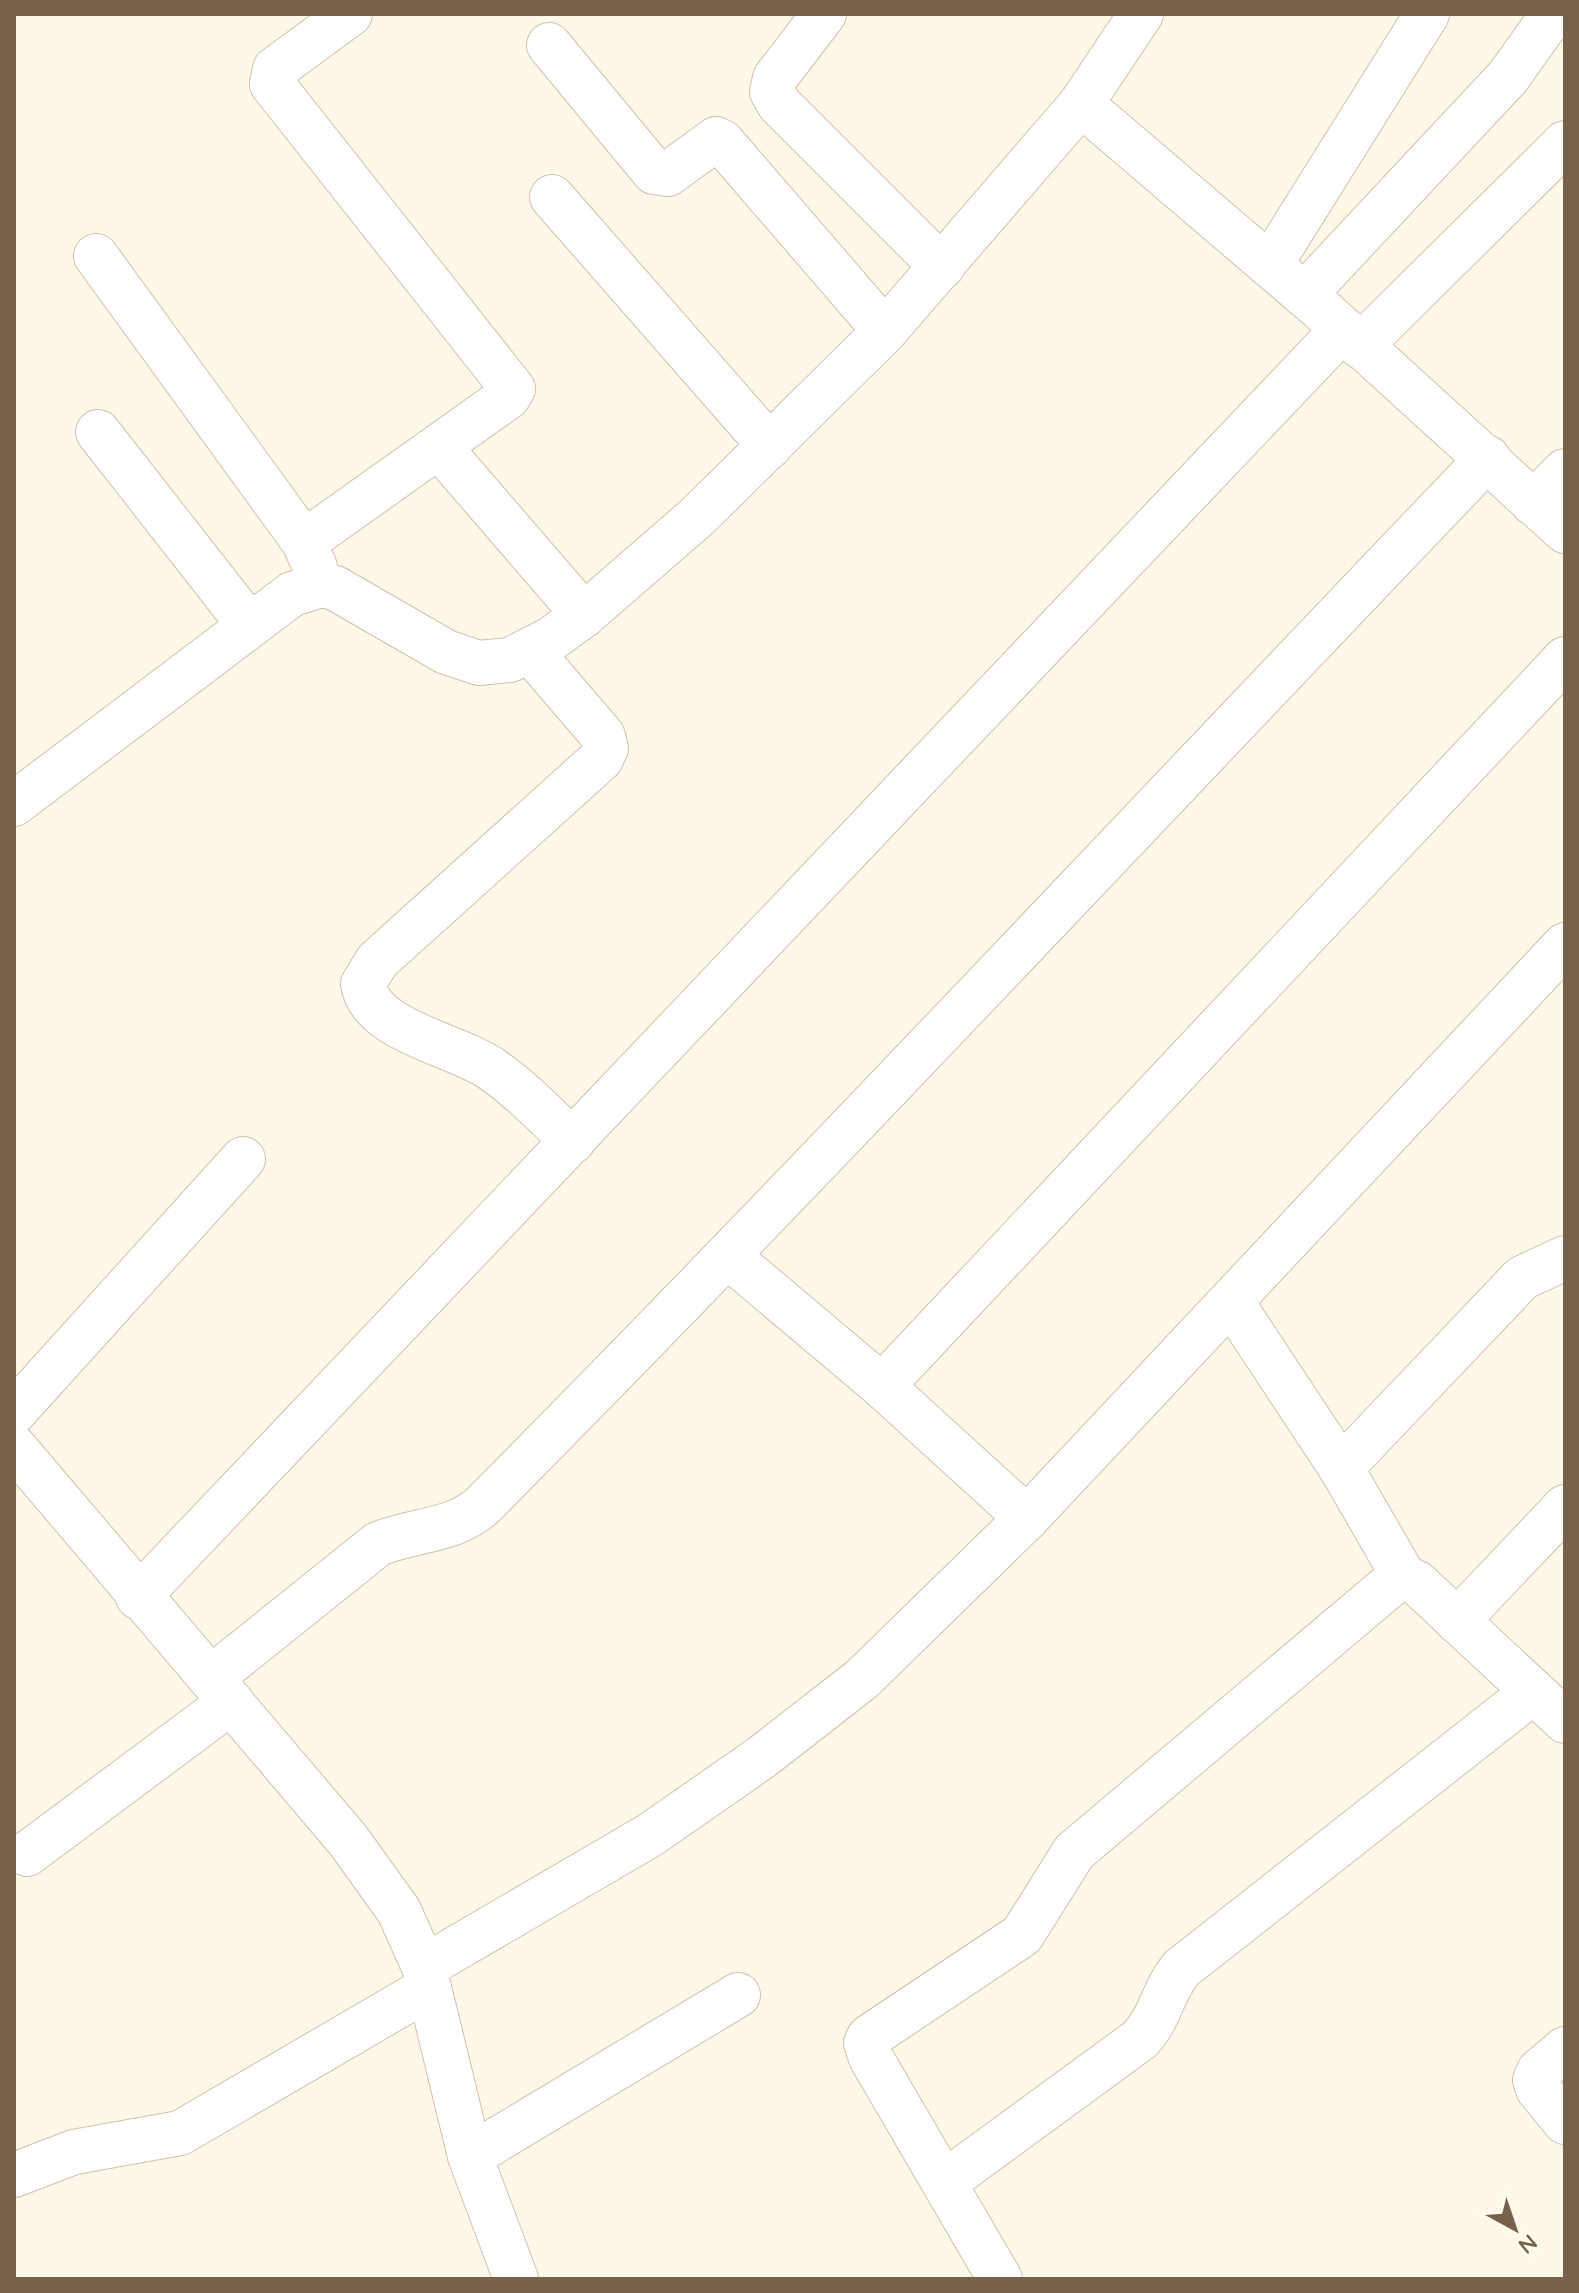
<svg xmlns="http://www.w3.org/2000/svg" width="1579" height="2293" font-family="Quicksand,sans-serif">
	<rect width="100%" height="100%" fill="#fdf8e8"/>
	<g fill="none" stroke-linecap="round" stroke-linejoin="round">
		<g stroke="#cfc1ad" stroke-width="46">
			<g id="minor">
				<path d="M824 14 775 78 772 92 779 104 942 267"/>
				<path d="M549 45 654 172 668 174 716 139 722 142 885 331"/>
				<path d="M1081 104 1321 309 1565 531"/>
				<path d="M552 197 770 446"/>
				<path d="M96 256 304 542 315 567"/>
				<path d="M1270 265 1427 14"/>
				<path d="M1304 295 1508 77 1553 14"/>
				<path d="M1360 346 1565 143"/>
				<path d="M98 432 249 625"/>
				<path d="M440 448 584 615"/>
				<path d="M1533 503 1565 471"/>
				<path d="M304 542 508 397 513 389 272 84 275 69 350 14"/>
				<path d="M531 652 603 736 606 748 601 759 377 961 363 984C371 1032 457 1044 493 1070 522 1090 547 1117 573 1141"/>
				<path d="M14 804 292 594 321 585 335 588 446 652 479 663 510 660 551 639 584 615 698 516 885 331 1081 104 1141 14"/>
				<path d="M729 1257 882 1386 1027 1518"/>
				<path d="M1232 1303 1341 1468 1404 1577"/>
				<path d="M882 1386 1565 659"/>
				<path d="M14 1412 243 1159"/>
				<path d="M14 1447 348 1840 399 1911 424 1967 470 2156 516 2279"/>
				<path d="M1341 1468 1522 1278 1565 1258"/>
				<path d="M138 1597 1343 329"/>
				<path d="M1457 1621 1565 1507"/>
				<path d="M211 1678 378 1544C414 1529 455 1532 484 1504 824 1161 1153 807 1488 458"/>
				<path d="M27 1854 231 1702"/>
				<path d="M424 1967 650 1835 762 1757 862 1679 1027 1518 1565 945"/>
				<path d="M1565 2049 1539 2071 1535 2080 1538 2089 1565 2122"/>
				<path d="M470 2156 738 1995"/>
				<path d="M14 2175 74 2152 180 2133 427 1989"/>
				<path d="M945 2182 1139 2040C1160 2020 1163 1989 1182 1968L1533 1692"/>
				<path d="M1000 2279 871 2058 866 2043 869 2037 1022 1935 1074 1852 1396 1580 1404 1577 1417 1583 1565 1721"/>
			</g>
		</g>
		<use href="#minor" stroke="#fff" stroke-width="44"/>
	</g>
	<rect width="1579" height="2293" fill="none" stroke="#78614b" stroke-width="32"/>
	<g transform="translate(1515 2229) rotate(140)" stroke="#fffbef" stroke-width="6" paint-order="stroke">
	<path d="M0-6L14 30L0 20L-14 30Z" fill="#78614b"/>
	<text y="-12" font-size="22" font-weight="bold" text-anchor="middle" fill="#78614b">N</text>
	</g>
</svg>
